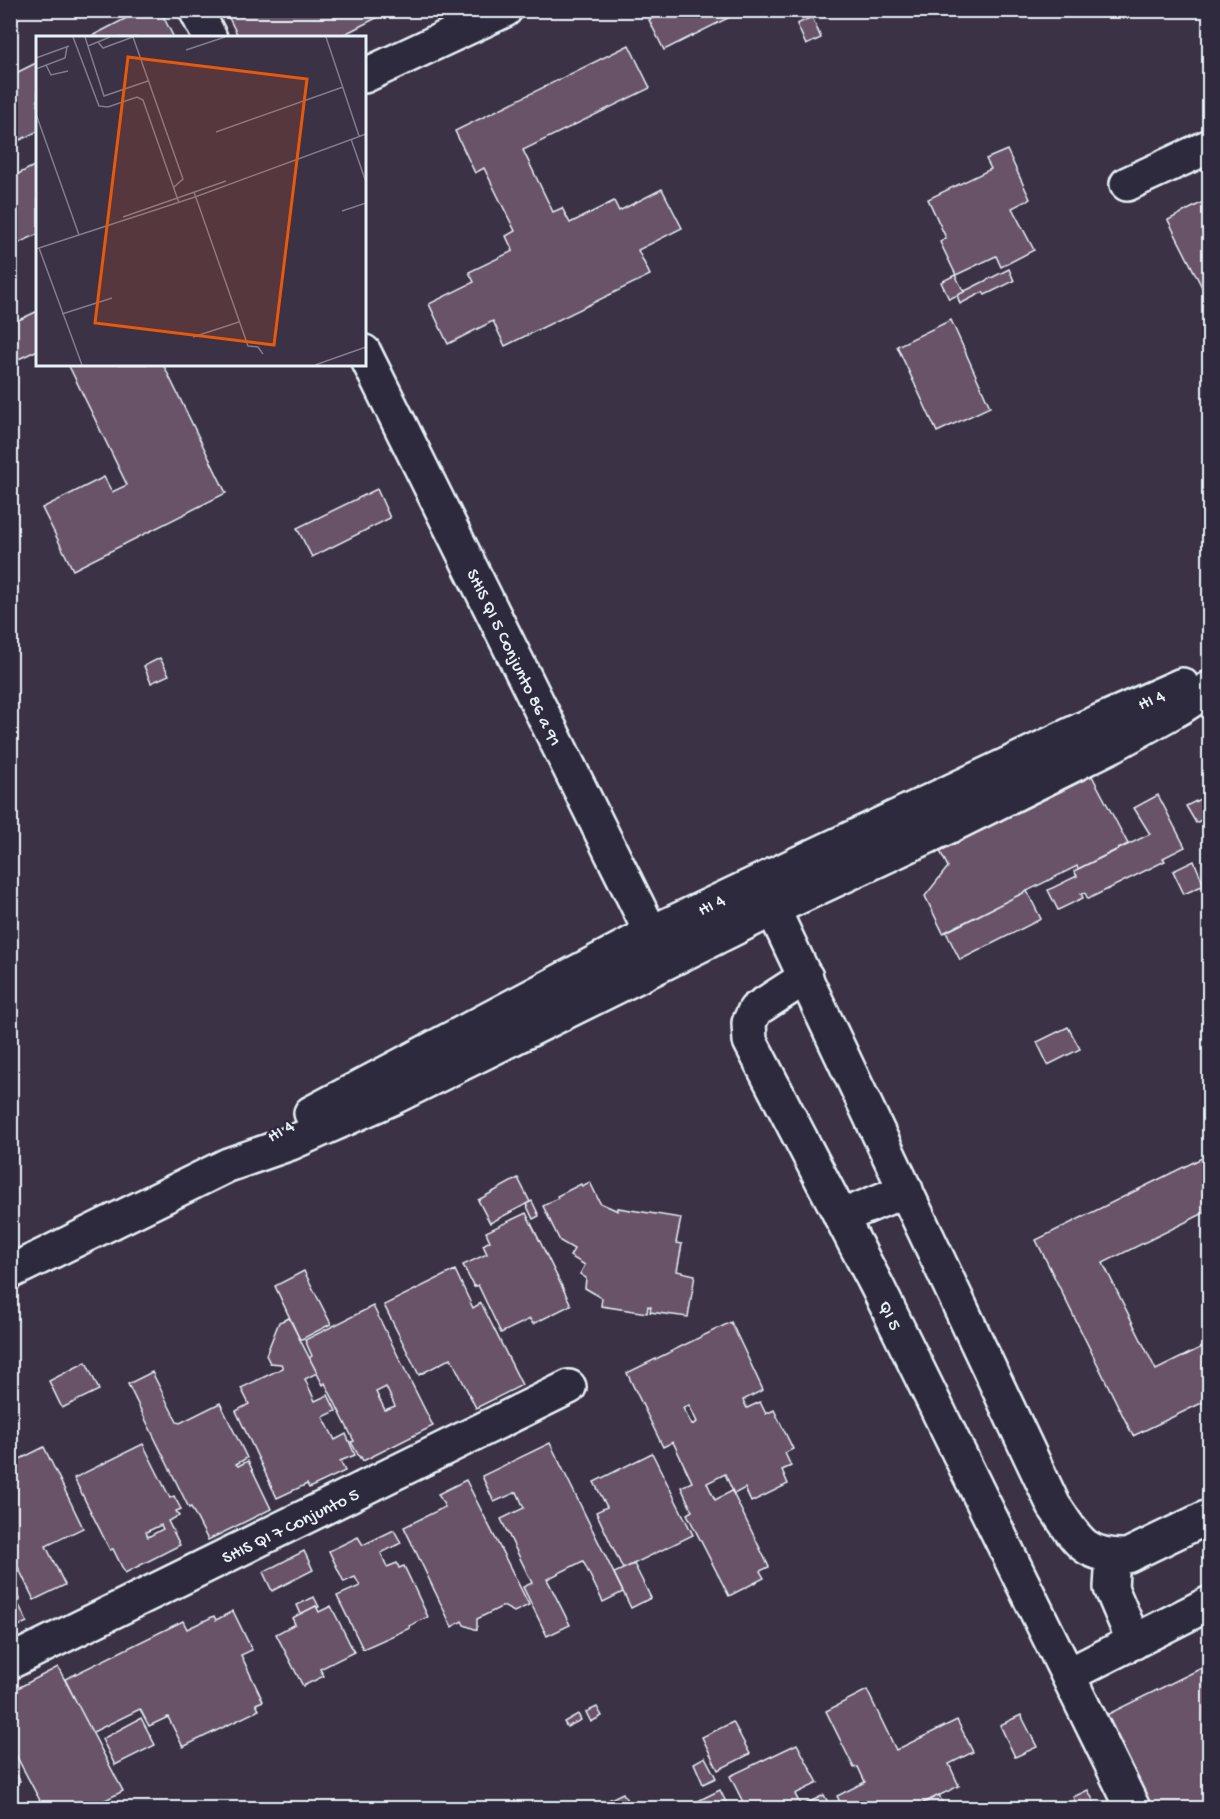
<svg xmlns="http://www.w3.org/2000/svg" width="1220" height="1819" font-family="'Gochi Hand',sans-serif">
	<rect width="100%" height="100%" fill="#3b3246"/>
	<filter id="ink" filterUnits="userSpaceOnUse"><feTurbulence type="fractalNoise" baseFrequency=".0167" numOctaves="2"/><feDisplacementMap in="SourceGraphic" scale="12" xChannelSelector="R" yChannelSelector="G"/><feConvolveMatrix kernelMatrix="1 2 1 2 8 2 1 2 1" color-interpolation-filters="sRGB"/></filter>
	<g filter="url(#ink)">
		<g fill="#695368" stroke="#e8f1f8" stroke-width="1.5" fill-rule="evenodd">
			<path d="M142 10H160L174 38H88Z"/>
			<path d="M225 10H392L337 38H239Z"/>
			<path d="M668 10H726L730 17 664 50 649 20Z"/>
			<path d="M812 17 821 38 806 45 797 24Z"/>
			<path d="M629 45 650 88 523 150 553 212 562 208 570 223 614 201 619 211 662 189 682 228 638 250 650 275 505 346 493 321 448 344 429 304 474 282 469 272 513 251 506 236 515 231 484 168 475 173 455 131Z"/>
			<path d="M38 62V131L10 145V76Z"/>
			<path d="M1007 150 1030 199 1012 208 1034 250 1001 267 996 256 956 275 940 242 946 238 928 199 991 169 986 159Z"/>
			<path d="M38 164V234L10 247V178Z"/>
			<path d="M1209 199 1210 291 1205 293 1168 220Z"/>
			<path d="M1009 269 1014 281 985 295 983 292 960 304 957 295Z"/>
			<path d="M955 275 964 292 949 299 941 282Z"/>
			<path d="M38 311V350L10 363V324Z"/>
			<path d="M951 320 990 407 937 432 897 346Z"/>
			<path d="M68 364H163L226 493 73 570 42 508 104 477 112 492 127 485Z"/>
			<path d="M377 489 390 518 312 557 297 528Z"/>
			<path d="M160 658 169 675 151 683 144 666Z"/>
			<path d="M1092 776 1128 844 1078 869 1077 866 943 933 925 896 948 867 940 851Z"/>
			<path d="M1210 794V815L1196 823 1186 806Z"/>
			<path d="M1158 795 1185 847 1163 858 1165 861 1088 899 1085 893 1081 894 1083 898 1058 910 1048 890 1077 876 1074 871 1150 834 1134 808Z"/>
			<path d="M1194 861 1204 885 1184 894 1173 871Z"/>
			<path d="M1027 891 1041 919 960 960 946 932Z"/>
			<path d="M1068 1027 1080 1049 1048 1065 1037 1042Z"/>
			<path d="M1210 1154V1210L1103 1263 1156 1370 1210 1343V1399L1133 1436 1036 1240Z"/>
			<path d="M518 1178 530 1202 490 1223 478 1200Z"/>
			<path d="M590 1182 600 1203 618 1211V1208L681 1218 676 1243 682 1244 677 1271 695 1275 688 1317 650 1312 651 1307 648 1306 647 1313 601 1306 602 1298 585 1288 586 1278 580 1274 585 1265 570 1256 574 1249 560 1241 543 1206 558 1198 557 1196 581 1184 582 1186Z"/>
			<path d="M532 1201 539 1216 533 1219 526 1204Z"/>
			<path d="M526 1213 571 1305 533 1324 530 1319 501 1333 478 1285 474 1287 463 1265 487 1254 483 1245 490 1241 486 1232Z"/>
			<path d="M455 1270 473 1308 481 1303 522 1385 476 1408 451 1358 419 1375 384 1305Z"/>
			<path d="M304 1271 331 1324 300 1340 275 1286Z"/>
			<path d="M373 1306 433 1426 363 1461 361 1457 360 1458 351 1442 354 1441 325 1383 323 1385 309 1358 312 1356 305 1340ZM386 1387 395 1406 385 1410 376 1392Z"/>
			<path d="M289 1318 317 1373 305 1379 315 1401 328 1395 336 1411 323 1417 335 1440 346 1434 355 1455 340 1461 345 1471 309 1488 307 1484 277 1498 236 1411 249 1404 241 1388 283 1368 281 1364 270 1363 266 1355 279 1322Z"/>
			<path d="M731 1322 763 1390 743 1400 747 1408 760 1402 766 1414 774 1410 793 1449 785 1453 791 1466 782 1470 788 1484 751 1502 745 1488 734 1494 725 1474 707 1483 715 1500 732 1491 769 1567 760 1571 764 1578 729 1596 687 1514 692 1511 681 1487 692 1482 673 1442 663 1447 627 1373ZM689 1405 697 1422 692 1425 683 1408Z"/>
			<path d="M86 1362 99 1390 62 1408 49 1381Z"/>
			<path d="M152 1372 177 1422 180 1423 220 1403 247 1458 236 1464 238 1466 248 1461 271 1509 208 1540 191 1507 189 1508 128 1384Z"/>
			<path d="M550 1443 623 1592 603 1602 583 1561 547 1579 570 1625 547 1636 523 1587 532 1583 501 1519 524 1508 517 1492 494 1502 482 1476Z"/>
			<path d="M143 1444 170 1498 174 1496 181 1509 176 1511 179 1516 168 1521 180 1545 125 1573 113 1549 110 1550 74 1478ZM161 1525 163 1529 148 1537 146 1532Z"/>
			<path d="M44 1447 83 1528 46 1546 65 1585 34 1600 15 1561 12 1562 10 1558V1464Z"/>
			<path d="M652 1453 693 1535 623 1569 596 1512 607 1507 594 1482Z"/>
			<path d="M466 1480 529 1605 514 1612 503 1606 477 1619V1630L464 1625 462 1621 452 1627 404 1527 445 1507 438 1494Z"/>
			<path d="M394 1530 401 1543 381 1553 387 1567 397 1563 399 1568 404 1566 428 1617 409 1626 410 1628 363 1649 337 1596 360 1586 355 1577 344 1582 329 1551 358 1537 363 1545Z"/>
			<path d="M304 1551 313 1570 272 1591 263 1572Z"/>
			<path d="M634 1564 651 1598 631 1608 614 1573Z"/>
			<path d="M10 1581 20 1600 17 1601 27 1622 10 1630Z"/>
			<path d="M314 1597 319 1607 317 1608 316 1606 301 1614 297 1605Z"/>
			<path d="M316 1606 319 1612 331 1606 354 1652 320 1669 324 1676 303 1686 276 1634 295 1624 292 1618Z"/>
			<path d="M233 1611 252 1650 241 1655 263 1701 256 1704 259 1710 183 1747 168 1717 149 1726 140 1709 91 1733 65 1679 183 1621 187 1629 214 1616 216 1620Z"/>
			<path d="M1210 1664V1808H1145L1100 1718Z"/>
			<path d="M58 1667 123 1791 90 1808H44L10 1744V1692Z"/>
			<path d="M867 1690 896 1750 957 1720 973 1752 949 1764 959 1786 913 1808H843L837 1796 865 1782 858 1767 854 1768 826 1711Z"/>
			<path d="M597 1707 602 1716 591 1722 586 1712Z"/>
			<path d="M578 1714 581 1720 567 1727 564 1722Z"/>
			<path d="M1021 1715 1037 1747 1015 1757 1000 1725Z"/>
			<path d="M141 1718 155 1745 115 1765 102 1739Z"/>
			<path d="M733 1722 750 1754 718 1770 702 1737Z"/>
			<path d="M797 1744 818 1783 795 1794 801 1806 824 1795 831 1808H746L730 1776Z"/>
			<path d="M705 1757 716 1778 703 1784 694 1763Z"/>
			<path d="M10 1762 20 1781 10 1786Z"/>
			<path d="M10 1786 22 1808H10Z"/>
			<path d="M720 1790 729 1808H684Z"/>
			<path d="M1088 1790 1097 1808H1078L1073 1797Z"/>
			<path d="M623 1793 631 1808H602L600 1804Z"/>
			<path d="M939 1795 944 1806 938 1808H920L918 1806Z"/>
		</g>
		<g fill="none" stroke-linecap="round" stroke-linejoin="round">
			<g stroke="#e8f1f8" stroke-width="38">
				<g id="minor">
					<path d="M196 10 210 38"/>
					<path d="M364 76 505 10"/>
					<path d="M1127 184 1210 146"/>
					<path d="M364 352 661 953"/>
					<path d="M764 890 1054 1506C1077 1539 1082 1557 1127 1556L1210 1516"/>
					<path d="M806 977 755 1010 749 1023 750 1041 877 1286 1133 1808"/>
					<path d="M311 1113 651 933 1089 726 1182 685"/>
					<path d="M841 1217 906 1190"/>
					<path d="M10 1272 228 1165 291 1143 390 1099 773 909 954 824 1113 745 1181 707 1210 688"/>
					<path d="M1113 1556 1111 1588 1134 1642"/>
					<path d="M10 1662 569 1387"/>
					<path d="M1068 1675 1210 1603"/>
				</g>
			</g>
			<use href="#minor" stroke="#2f2a3d" stroke-width="33"/>
		</g>
	</g>
	<g text-anchor="middle" stroke-width="4.5" stroke-linejoin="round" paint-order="stroke">
		<g font-size="18" fill="#e8f1f8" stroke="#2f2a3d">
			<text transform="translate(515 657) rotate(64)" y="6">SHIS QI 5 Conjunto 86 a 91</text>
			<text transform="translate(1151 699) rotate(-23)" y="6">HI 4</text>
			<text transform="translate(711 904) rotate(-26)" y="6">HI 4</text>
			<text transform="translate(280 1130) rotate(-29)" y="6">HI 4</text>
			<text transform="translate(891 1315) rotate(64)" y="6">QI 5</text>
			<text transform="translate(290 1525) rotate(-26)" y="6">SHIS QI 7 Conjunto 5</text>
		</g>
	</g>
	<g transform="translate(36 36)">
		<rect width="330" height="330" fill="#3b3246"/>
		<path fill="none" stroke="#807e8d" stroke-width="1.5" d="M37 1 63 70 72 71 101 61 107 64 143 167M49 1 68 60 112 45M97 1 147 143 137 152M290 1 323 100M62 6 67 12 97 1M52 10 74 1M150 14 189 1M0 22 33 10M10 29 15 39 32 35M0 33 29 22 31 11M0 78 43 199M180 96 307 51M315 103 330 146M158 156 212 310 222 311 227 318M306 175 330 167M87 181 190 145M3 212 46 329M0 213 159 161 330 98M26 278 76 262M157 301 203 286M279 329 330 311"/>
		<path fill="#e8590c" fill-opacity="0.15" stroke="#e8590c" stroke-width="3" d="M92 21 271 43 238 309 59 287Z"/>
		<rect width="330" height="330" fill="none" stroke="#e8f1f8" stroke-width="3"/>
	</g>
	<rect width="1220" height="1819" fill="none" stroke="#2f2a3d" stroke-width="36"/>
	<rect x="18" y="18" width="1184" height="1783" fill="none" stroke="#e8f1f8" stroke-width="2" filter="url(#ink)"/>
</svg>
